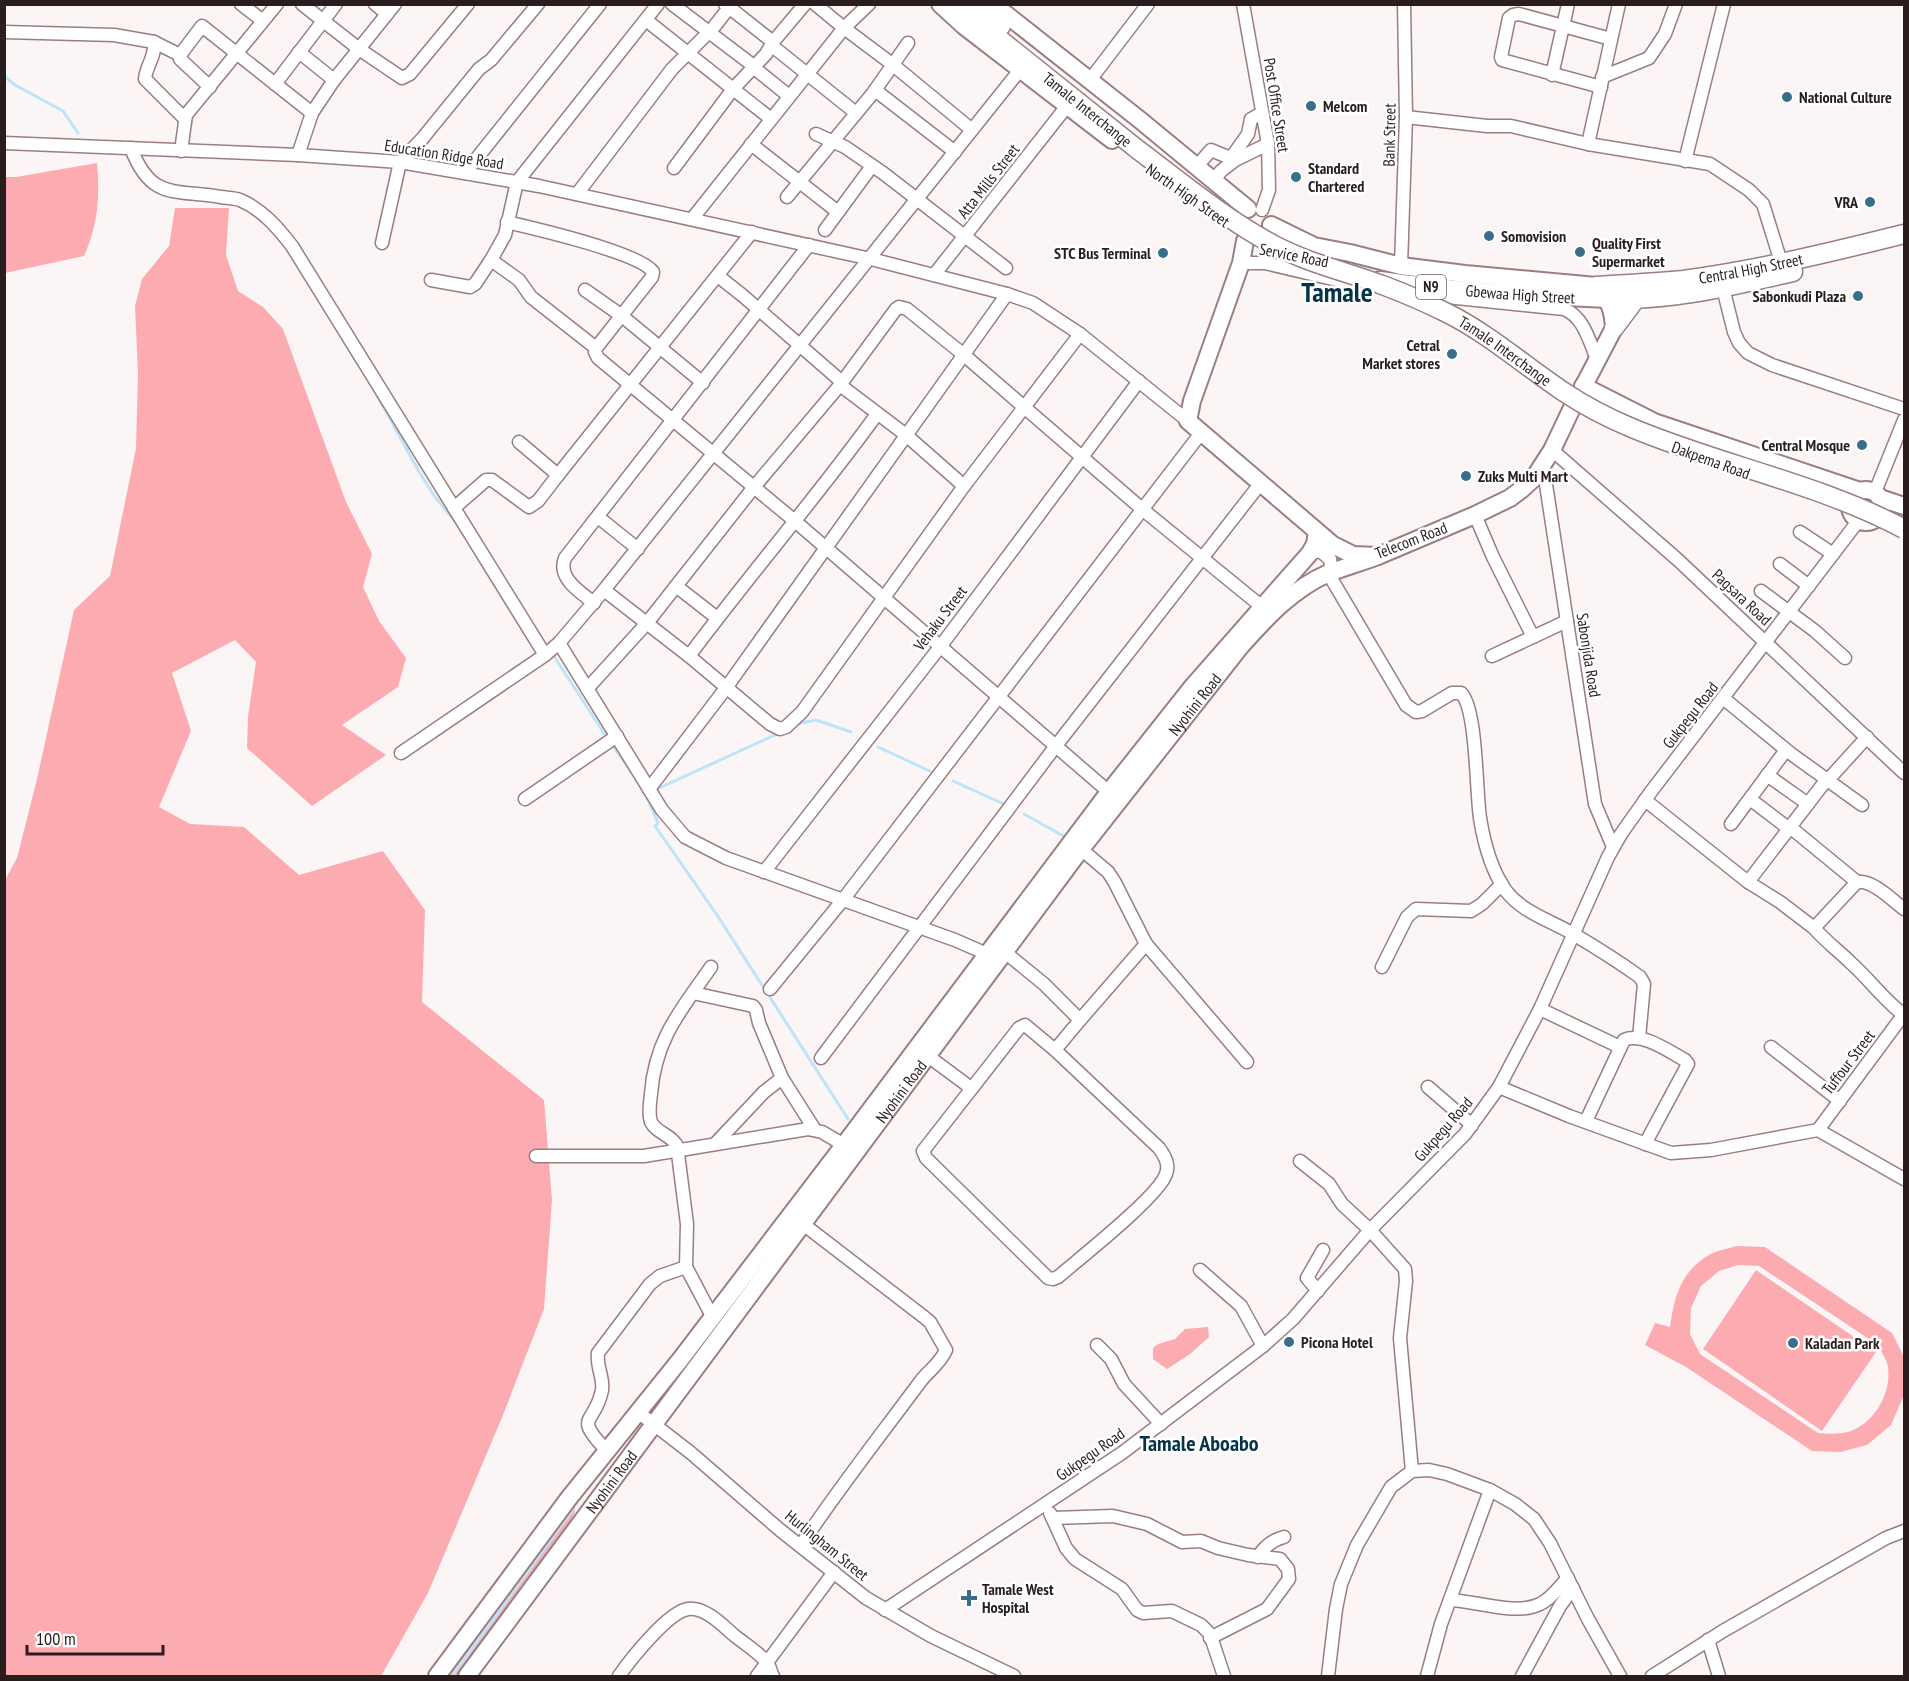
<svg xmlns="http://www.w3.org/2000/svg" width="1909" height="1681" font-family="'PT Sans Narrow',sans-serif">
	<rect width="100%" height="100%" fill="#fcf5f5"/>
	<g fill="#fcacb1" fill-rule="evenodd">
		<path d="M97 163C100 198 98 224 84 256L5 273V177H16Z"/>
		<path d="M175 208H229L226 255 238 291 263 307 283 329 346 502 372 554 363 587 379 621 406 658 398 687 342 725 386 755 312 806 247 748 248 717 256 662 235 640 172 673 191 731 159 807 190 824 244 827 299 875 383 851 425 910 422 1002 544 1100 552 1200 544 1309 503 1415 428 1593 381 1676H5V880L17 858 37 779 74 610 110 576 136 448 138 374 135 306 142 279 169 246Z"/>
		<path d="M1736 1246 1765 1247 1892 1333 1904 1357V1395L1891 1425 1867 1445 1840 1452 1812 1451 1686 1367 1645 1345 1655 1323 1670 1327C1674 1297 1681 1271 1709 1255 1717 1250 1728 1249 1736 1246ZM1738 1265 1759 1266 1878 1345C1881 1352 1887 1360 1888 1367 1891 1390 1879 1415 1859 1427 1847 1435 1832 1434 1818 1433L1700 1354 1690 1334 1691 1308 1701 1286 1719 1271Z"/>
		<path d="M1756 1270 1876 1352 1822 1431 1703 1349Z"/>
		<path d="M1208 1327 1209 1337 1190 1354 1167 1369 1153 1359V1348L1158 1344 1175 1339 1185 1329Z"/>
		<path d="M571 1507 574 1508 575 1512 567 1528 460 1676H442Z"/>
	</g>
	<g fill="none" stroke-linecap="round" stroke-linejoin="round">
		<g stroke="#bce4fa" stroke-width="3">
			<path d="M4 76 15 85 63 111 78 133"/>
			<path d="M373 388 418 470 435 497 458 525"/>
			<path d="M552 653 607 738"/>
			<path d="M795 724 816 720 851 732"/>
			<path d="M611 743 631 772"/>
			<path d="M878 747 934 773"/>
			<path d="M953 781 1006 805"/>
			<path d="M655 790 779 733"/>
			<path d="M646 795 658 823 655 826 717 915 848 1119"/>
			<path d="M1024 814 1067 838"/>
			<path d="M452 1676 574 1508"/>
		</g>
		<g stroke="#9b7e7f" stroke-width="15">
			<g id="minor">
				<path d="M241 4 263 21"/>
				<path d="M302 4 359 49 402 78 410 74 468 4"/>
				<path d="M375 4 387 14"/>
				<path d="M658 4 517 182 505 235 491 260 519 280 531 297 596 348 595 352 598 358 796 522 1109 792"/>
				<path d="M672 4 755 67"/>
				<path d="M725 4 773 42"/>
				<path d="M815 4 844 28 869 4"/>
				<path d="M1243 4 1268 144 1269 190 1262 210"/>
				<path d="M646 20 771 119"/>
				<path d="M4 32 114 35 154 42C156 56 146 66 145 79L185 119"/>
				<path d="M154 42 180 55"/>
				<path d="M771 45 856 113"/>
				<path d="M299 52 334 80"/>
				<path d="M753 67 789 96"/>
				<path d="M1552 75 1568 4"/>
				<path d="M1602 77 1649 58 1665 34 1676 4"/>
				<path d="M1090 80 1148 4"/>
				<path d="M275 84 336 4"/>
				<path d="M210 87 180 59V55L202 26 312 113"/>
				<path d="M1601 87 1502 60 1501 57 1509 18 1513 15 1519 14 1611 39"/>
				<path d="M875 90 955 152"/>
				<path d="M1406 117 1487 126H1511L1588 144 1710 164 1749 190 1763 204 1781 262"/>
				<path d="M816 134 845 147 883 173 1006 268"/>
				<path d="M4 143 298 155 400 162 539 186 871 259 1007 294 1033 303 1080 334 1188 421"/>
				<path d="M751 144 838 212"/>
				<path d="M1588 144 1619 4"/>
				<path d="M131 148C151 201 175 189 221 197 227 198 234 198 240 200 262 209 278 228 292 246L545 655"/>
				<path d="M181 151 186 115 277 4"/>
				<path d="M298 155 312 113 334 80 395 4"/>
				<path d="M1231 158 1248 134 1251 119 1262 113"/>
				<path d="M1685 161 1724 4"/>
				<path d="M1197 166 1211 150 1235 160 1268 144"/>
				<path d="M674 168 733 89 766 54 773 42 805 4"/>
				<path d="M465 173 600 4"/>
				<path d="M1214 180 1221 171 1235 160"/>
				<path d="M577 194 672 69 713 28 732 4"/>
				<path d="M787 197 873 93 908 43"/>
				<path d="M692 219 844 28 892 64 972 130"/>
				<path d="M507 222C533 228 641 253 653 272L652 277 596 348"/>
				<path d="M825 230 872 166"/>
				<path d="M382 243 400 162 422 139 479 69 491 60 538 4"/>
				<path d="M1241 263H1265L1362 286"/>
				<path d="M1401 266 1406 117 1404 4"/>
				<path d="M934 275 1067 106"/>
				<path d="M718 276 742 295 842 382"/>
				<path d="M431 280 470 287 475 284 491 260"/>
				<path d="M1723 288 1734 332 1739 343 1748 353 1772 365 1904 409"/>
				<path d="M585 290 622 316 703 383"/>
				<path d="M1418 294 1564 309C1584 317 1589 341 1597 359"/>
				<path d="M840 385 906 435 964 486"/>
				<path d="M1552 450 1678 560 1904 773"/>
				<path d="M1543 465 1595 804 1613 847"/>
				<path d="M558 475 752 232"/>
				<path d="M1875 492 1904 420"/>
				<path d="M454 508 486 480H492L529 507 538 501 558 475 519 442"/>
				<path d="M1475 515 1493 557 1533 637"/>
				<path d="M598 517 638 549"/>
				<path d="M1800 532 1833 554"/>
				<path d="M1310 553 1320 551 1330 559 1331 567 1328 573 1406 705 1416 712 1422 711 1452 693H1461C1477 708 1476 792 1480 818 1484 843 1491 870 1506 891 1523 913 1552 921 1575 935 1597 948 1619 962 1640 977L1644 984 1639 1038"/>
				<path d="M1780 564 1809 586"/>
				<path d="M676 586 717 618"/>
				<path d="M604 590 689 656 770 724 780 729 786 727 802 712 964 486 1080 334"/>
				<path d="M1761 591 1815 631 1845 658"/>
				<path d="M594 603C580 592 557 578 565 558L809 245"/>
				<path d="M559 643 662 810 685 837 726 858 955 940 987 954"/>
				<path d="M689 656C750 574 817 497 877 414"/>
				<path d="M1492 656 1567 621"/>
				<path d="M587 689 647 623 754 487 840 385 896 309 899 307 907 309 964 355 1142 509 1261 606"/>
				<path d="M1723 698 1790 753 1862 805"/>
				<path d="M401 753 545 655 559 643 604 590 1020 70"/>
				<path d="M1767 775 1808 804"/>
				<path d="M1828 780 1867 737"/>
				<path d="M649 789 726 688 1007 294"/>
				<path d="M525 799 617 736"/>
				<path d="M1750 799 1788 828"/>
				<path d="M1645 800 1748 882 1780 902 1814 928 1857 882C1873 880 1892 900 1904 909"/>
				<path d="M1731 824 1786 750"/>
				<path d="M1790 827 1857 882"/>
				<path d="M764 872 940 647 1139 381"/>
				<path d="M1748 882 1827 779"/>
				<path d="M1814 928C1825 941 1839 951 1851 963 1870 980 1884 1000 1904 1015"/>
				<path d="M1146 944 1247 1062"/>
				<path d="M1006 953 1044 984 1080 1020 1146 944 1114 881 1108 872 1081 849"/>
				<path d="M711 967C681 1010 655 1039 651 1094 650 1103 648 1113 651 1122 656 1133 672 1135 677 1146L687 1224 686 1267 712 1316"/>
				<path d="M1382 967 1407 917 1416 909 1471 911 1482 904 1502 884"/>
				<path d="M770 989 842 901 1201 433"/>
				<path d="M693 993 753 1006 756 1010 759 1023 782 1078 815 1130"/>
				<path d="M1540 1009 1620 1047"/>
				<path d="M1025 1025 1055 1050 1159 1148C1164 1155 1170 1164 1166 1174 1159 1196 1080 1258 1058 1277L1053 1279 1048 1278 926 1158 923 1151 1019 1028Z"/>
				<path d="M1771 1047 1840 1101"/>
				<path d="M1055 1050 1080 1020"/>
				<path d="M928 1056 971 1088"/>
				<path d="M821 1058 1055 747 1260 484"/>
				<path d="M1428 1087 1472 1125"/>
				<path d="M1499 1087 1569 1116 1671 1153 1711 1150 1818 1130 1904 1179"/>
				<path d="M1586 1121 1624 1040C1643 1032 1668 1051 1685 1060L1688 1064 1645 1144"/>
				<path d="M1818 1130 1904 1014"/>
				<path d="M715 1144 764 1092 782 1078"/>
				<path d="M536 1156H644L808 1129 822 1132 844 1145"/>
				<path d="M1300 1161 1329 1184 1342 1204 1370 1230 1405 1269 1406 1281 1400 1338 1412 1471"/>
				<path d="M1200 1270 1241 1306 1263 1346"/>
				<path d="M1318 1291 1307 1278 1323 1250"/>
				<path d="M1097 1345 1111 1359 1124 1384 1161 1424"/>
				<path d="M638 1412 691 1453 780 1530 866 1598 931 1636 1014 1676"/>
				<path d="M607 1451C572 1414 595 1426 602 1390 604 1378 596 1366 598 1353L650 1284 660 1276 686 1267"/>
				<path d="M1050 1513 1066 1548 1075 1559 1122 1589 1137 1610 1143 1613 1172 1611 1201 1625 1210 1634 1224 1676"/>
				<path d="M1053 1518 1113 1516 1147 1524 1182 1542 1201 1541 1218 1548 1248 1555 1280 1559 1288 1569 1289 1579 1267 1609 1210 1638"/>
				<path d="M801 1545C838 1489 880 1436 920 1382 928 1371 940 1364 946 1350L930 1322 924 1317 803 1224"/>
				<path d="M1258 1557C1264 1547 1272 1540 1284 1537"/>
				<path d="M1450 1600C1476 1601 1516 1616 1540 1604 1551 1599 1559 1587 1568 1578"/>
				<path d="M885 1610 1122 1453 1263 1346 1293 1319 1370 1230 1465 1134 1499 1087 1540 1009 1608 857 1621 834 1650 793 1859 520"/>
				<path d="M1708 1640 1719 1676"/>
				<path d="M619 1676C630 1660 668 1612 688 1609 706 1607 723 1626 735 1636 745 1644 760 1653 768 1664 770 1667 771 1673 773 1676"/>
				<path d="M757 1676 834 1572"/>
				<path d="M1328 1676 1336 1609 1341 1584 1357 1545 1391 1487 1412 1471 1429 1470 1447 1474 1490 1490 1515 1504 1534 1519 1550 1543 1588 1619 1620 1676"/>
				<path d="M1427 1676 1441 1624 1490 1490"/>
				<path d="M1522 1676 1560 1606 1573 1588"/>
				<path d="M1652 1676 1723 1631 1886 1538 1904 1531"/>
			</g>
		</g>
		<g stroke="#9b7e7f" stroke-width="20">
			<g id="major">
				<path d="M940 4 964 26 1112 140"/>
				<path d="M993 4 1140 120 1248 209"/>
				<path d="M1245 241 1241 263 1192 401 1188 421 1333 545 1353 555 1378 556 1475 515 1510 498 1522 489 1534 478 1552 450 1571 410 1614 328C1613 309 1609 300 1596 286L1465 274 1401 266 1350 253 1314 246 1271 225"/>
				<path id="s1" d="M1380 280C1456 291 1532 296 1608 299"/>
				<path d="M1583 386 1654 422 1860 491"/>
				<circle cx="1866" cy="506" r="16"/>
				<path d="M1880 498 1904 506"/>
				<path d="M437 1676 569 1498 680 1360 844 1145 1109 792 1193 686 1310 553 1315 544 1317 532"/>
				<path id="s2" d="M467 1676 1081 849 1240 647C1265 619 1293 588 1329 573 1345 567 1362 562 1378 556"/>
			</g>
		</g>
		<g stroke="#9b7e7f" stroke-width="21">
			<g id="highway">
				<path id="s3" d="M954 4 988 30 1137 149"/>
				<path d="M976 4 1001 26"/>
				<path id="s4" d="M1596 286C1625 284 1654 283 1683 280 1758 270 1832 252 1904 234"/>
				<path d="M1608 299C1671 301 1732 286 1793 272"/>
				<path d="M1614 328 1635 300"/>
			</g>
		</g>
		<use href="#minor" stroke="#fff" stroke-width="12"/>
		<use href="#major" stroke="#fff" stroke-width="16"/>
		<use href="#highway" stroke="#fff" stroke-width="18"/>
		<g stroke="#9b7e7f" stroke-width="21" stroke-linecap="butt">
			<g id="highway-bridge">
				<path id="s5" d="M1137 149C1181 182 1225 219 1274 245 1310 264 1348 272 1385 286 1406 294 1427 303 1447 313 1489 334 1525 366 1564 392 1585 406 1608 418 1632 428 1720 465 1820 484 1904 529"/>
			</g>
		</g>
		<use href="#highway-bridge" stroke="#fff" stroke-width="18"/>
	</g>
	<g fill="#386e8a" stroke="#fff" stroke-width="2">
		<circle cx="1787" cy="97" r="6"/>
		<circle cx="1311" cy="106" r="6"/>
		<circle cx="1296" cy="177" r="6"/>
		<circle cx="1870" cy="202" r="6"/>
		<circle cx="1489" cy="236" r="6"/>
		<circle cx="1580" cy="252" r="6"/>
		<circle cx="1163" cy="253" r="6"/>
		<circle cx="1858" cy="296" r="6"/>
		<circle cx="1452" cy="354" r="6"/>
		<circle cx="1862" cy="445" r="6"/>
		<circle cx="1466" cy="476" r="6"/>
		<circle cx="1289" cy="1342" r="6"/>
		<circle cx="1793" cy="1343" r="6"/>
		<path d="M966 1589h6v6h6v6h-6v6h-6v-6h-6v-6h6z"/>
	</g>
	<g text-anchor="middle" stroke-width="5" stroke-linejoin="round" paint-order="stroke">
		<rect fill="#fff" stroke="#696162" stroke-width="1.5" x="1416" y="275" width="30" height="24" rx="4.5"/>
		<g font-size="15" font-weight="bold" fill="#291d1e">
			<text x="1431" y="292">N9</text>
		</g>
		<g font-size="16" font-weight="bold" fill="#291d1e" stroke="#fff" text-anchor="start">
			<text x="1799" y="103">National Culture</text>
			<text x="1323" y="112">Melcom</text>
			<text x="1308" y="174">Standard<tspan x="1308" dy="18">Chartered</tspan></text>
			<text x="1858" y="208" text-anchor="end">VRA</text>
			<text x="1501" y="242">Somovision</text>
			<text x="1592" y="249">Quality First<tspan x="1592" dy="18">Supermarket</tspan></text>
			<text x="1151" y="259" text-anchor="end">STC Bus Terminal</text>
			<text x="1846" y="302" text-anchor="end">Sabonkudi Plaza</text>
			<text x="1440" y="351" text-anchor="end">Cetral<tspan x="1440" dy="18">Market stores</tspan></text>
			<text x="1850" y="451" text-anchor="end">Central Mosque</text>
			<text x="1478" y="482">Zuks Multi Mart</text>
			<text x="1301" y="1348">Picona Hotel</text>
			<text x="1805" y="1349">Kaladan Park</text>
			<text x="982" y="1595">Tamale West<tspan x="982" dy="18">Hospital</tspan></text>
		</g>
		<g font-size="16" fill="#291d1e" stroke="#fff">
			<text transform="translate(1277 105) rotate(81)" y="6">Post Office Street</text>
			<text dy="6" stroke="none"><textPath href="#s3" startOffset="170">Tamale Interchange</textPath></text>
			<text transform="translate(1389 135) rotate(-89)" y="6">Bank Street</text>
			<text transform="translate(444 154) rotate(9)" y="6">Education Ridge Road</text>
			<text transform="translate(988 181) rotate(-52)" y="6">Atta Mills Street</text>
			<text transform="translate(1188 195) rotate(35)" y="6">North High Street</text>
			<text transform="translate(1294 255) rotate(11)" y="6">Service Road</text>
			<text dy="6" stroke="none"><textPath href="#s4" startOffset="156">Central High Street</textPath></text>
			<text dy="6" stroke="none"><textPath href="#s1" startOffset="141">Gbewaa High Street</textPath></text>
			<text dy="6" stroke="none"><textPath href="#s5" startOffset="423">Tamale Interchange</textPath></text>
			<text transform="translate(1711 460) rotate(20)" y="6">Dakpema Road</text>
			<text transform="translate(1411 540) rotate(-21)" y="6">Telecom Road</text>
			<text transform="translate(1742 597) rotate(43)" y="6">Pagsara Road</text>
			<text transform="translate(940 618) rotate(-53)" y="6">Vehaku Street</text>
			<text transform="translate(1589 655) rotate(81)" y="6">Sabonjida Road</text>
			<text dy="6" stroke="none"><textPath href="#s2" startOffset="1214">Nyohini Road</textPath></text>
			<text transform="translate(1690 715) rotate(-52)" y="6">Gukpegu Road</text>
			<text transform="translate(1848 1062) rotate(-53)" y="6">Tuffour Street</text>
			<text dy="6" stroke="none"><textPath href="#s2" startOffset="728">Nyohini Road</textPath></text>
			<text transform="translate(1443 1129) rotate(-49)" y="6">Gukpegu Road</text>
			<text transform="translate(1090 1454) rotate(-35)" y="6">Gukpegu Road</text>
			<text dy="6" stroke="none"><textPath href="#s2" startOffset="242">Nyohini Road</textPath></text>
			<text transform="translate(827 1545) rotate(39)" y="6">Hurlingham Street</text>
		</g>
		<g font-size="22" font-weight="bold" fill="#053449" stroke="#fff">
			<text x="1199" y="1451">Tamale Aboabo</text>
		</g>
		<g font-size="28" font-weight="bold" fill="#053449" stroke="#fff">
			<text x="1337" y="302">Tamale</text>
		</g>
	</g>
	<rect width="1909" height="1681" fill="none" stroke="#291d1e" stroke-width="12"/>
	<path d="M27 1645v9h136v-9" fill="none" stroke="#291d1e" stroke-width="3"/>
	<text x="36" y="1645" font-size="18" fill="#291d1e" stroke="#ffffff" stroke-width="4.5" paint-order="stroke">100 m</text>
</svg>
